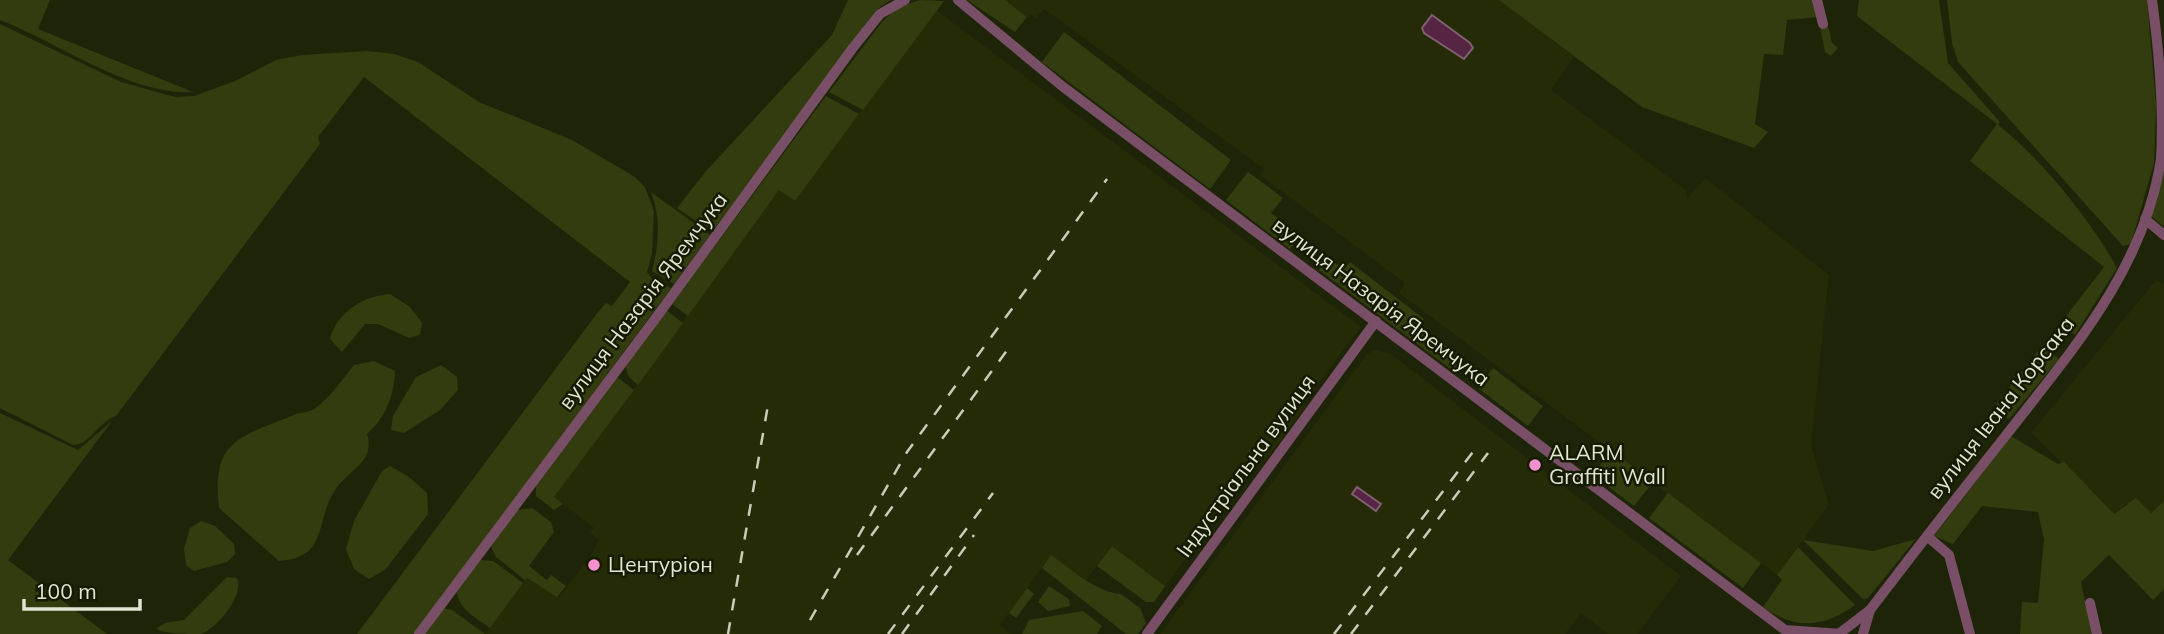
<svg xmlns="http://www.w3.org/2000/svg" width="2164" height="634" font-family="Mulish,sans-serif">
	<rect width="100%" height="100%" fill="#1e2408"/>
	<g fill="#242b06">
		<path d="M1005 0H1499L1574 57 1551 90 1686 190 1687 199 1705 178 1829 275 1811 444 1829 505 1777 575 1399 293 1405 283 1260 175 1264 169 1245 155 1044 9 1036 18 1030 14 1027 17Z"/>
		<path d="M936 10 1361 327 1302 405 1305 408 1265 461 1261 459 1165 586 1112 546 1086 580 1051 555 1000 625 1011 634H485L527 577 559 597 590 557 599 540 590 533 594 528 554 497 779 190 795 201Z"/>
		<path d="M2156 280 2164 284V501L2151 513 2126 504 2114 514 2031 433Z"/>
		<path d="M1374 350 1391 354 1681 576 1637 634H1608L1581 613 1565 634H1160L1367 354Z"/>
	</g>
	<g fill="#323c0f">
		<path d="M0 0H50L38 29 193 92C130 96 58 42 0 20Z"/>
		<path d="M848 0H891L880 7 712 232 677 208 706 171 832 35Z"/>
		<path d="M920 0 944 1 863 110 829 92 882 22 898 7Z"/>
		<path d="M967 0H1005L1027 17 1015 32Z"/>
		<path d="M1499 0H1822L1832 43 1838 48 1831 56 1825 52 1818 17 1787 20 1783 55 1764 54 1755 124 1768 132 1754 148 1642 107Z"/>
		<path d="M1859 0H1939L1948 63 2000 122 1998 125C2040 157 2092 222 2117 268L2075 335 2060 324 2104 267 1970 161 1997 124 1857 16Z"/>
		<path d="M1947 0H2147L2156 105 2154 163 2131 244 2123 246 1958 62 1952 43Z"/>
		<path d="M0 24 121 82 175 97 194 96 235 81 276 60 302 55 368 51 394 54 418 62 479 102 572 140 635 177 645 187 654 211 652 254 647 272 651 278 671 288 414 634H357L598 312 606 303 612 306 630 282 364 77 318 137 320 144 116 416C99 421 89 446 73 445L0 408Z"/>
		<path d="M1064 32 1231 160 1210 189 1042 62Z"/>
		<path d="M826 96 859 114 795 201 779 190 688 316 672 304Z"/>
		<path d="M2164 171V227L2151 216Z"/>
		<path d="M1248 172 1283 198 1271 213 1290 227 1296 241 1290 249 1226 200Z"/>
		<path d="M651 192 710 235 674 284 652 271C659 244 661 218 651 192Z"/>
		<path d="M1328 258 1344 269 1350 262 1424 319 1418 328 1463 357 1453 371 1319 270Z"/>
		<path d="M390 294 410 307 422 323 420 335 409 338 378 324H365L342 352 330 339C337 312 363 296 390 294Z"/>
		<path d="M666 310 683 323 638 385 629 377 625 366Z"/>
		<path d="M2042 346 2059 359 2009 419 1994 407Z"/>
		<path d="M374 361 395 371C394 396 386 417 367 434 375 460 353 468 338 486 323 504 324 529 313 546 305 557 292 560 279 561L219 508C211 439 240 437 294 415 300 412 308 413 314 409 330 398 342 380 354 365Z"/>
		<path d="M441 365 457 377 458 390 440 410 404 433 391 430 393 416 416 377Z"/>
		<path d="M1493 368 1543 406 1528 426 1478 388Z"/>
		<path d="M617 377 634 390 554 497 563 504 554 510 536 496V486Z"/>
		<path d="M0 413 78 450 112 421 8 560 107 634H0Z"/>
		<path d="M2011 436 2058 464 2064 462 2114 514 2136 498 2151 513 2164 501V589L2153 600 2109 555 2081 582 2092 634H2020L2022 602 2038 603 2044 539 2038 512 1982 506 1953 544 1934 536Z"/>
		<path d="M1611 450 1653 482 1634 506 1593 475Z"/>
		<path d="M390 466 409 477 427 493 428 514 385 570 369 579 354 569 346 549 354 521 382 471Z"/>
		<path d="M1668 493 1761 563 1743 588 1649 518Z"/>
		<path d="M532 508 551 522 554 532 529 566 547 580 551 575 566 586 557 597 527 578 525 580 496 557 491 546 517 510Z"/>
		<path d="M201 521 215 526 234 544 235 554 227 562 194 571 186 565 184 549 190 528Z"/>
		<path d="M1916 539 1868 598 1863 599 1803 540 1873 551Z"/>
		<path d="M1112 546 1165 586 1154 602H1146L1097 566Z"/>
		<path d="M1798 547 1855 605C1823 628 1796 630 1763 607L1782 580 1777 575Z"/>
		<path d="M1051 555C1073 570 1096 592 1121 594L1140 608 1146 623 1138 634H1126L1042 568Z"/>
		<path d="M480 560 493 561 523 583 490 628C477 618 458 609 457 592Z"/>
		<path d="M227 577 237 578C245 595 216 630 200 634 187 634 166 634 156 629L165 623 184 620Z"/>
		<path d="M1049 586 1069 599 1070 606 1048 611 1038 602Z"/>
		<path d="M1027 588 1034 594 1016 618 1009 613Z"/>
		<path d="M443 608 452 610 485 634H424Z"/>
		<path d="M1083 611 1102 626 1097 634H1022L1029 620Z"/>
	</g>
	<g fill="#562544" stroke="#7f5f6f" stroke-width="2">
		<path d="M1432 15 1470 43 1473 48 1464 59 1424 33 1422 28Z"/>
		<path d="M1357 487 1381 504 1376 511 1352 494Z"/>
	</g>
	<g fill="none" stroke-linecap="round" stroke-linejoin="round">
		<g stroke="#784f67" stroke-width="10">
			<path d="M958 0 1062 86 1785 630 1842 634"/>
			<path d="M1817 0 1823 24"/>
			<path d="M2145 219 2164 235"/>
			<path d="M1927 536 1949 555 1970 634"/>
			<path d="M2090 603 2097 634"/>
			<path d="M1840 633 1870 610C1915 551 1961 492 2007 434 2073 349 2144 269 2161 159 2164 107 2159 51 2152 0"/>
			<path d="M419 634 661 311 852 49 880 14 905 0"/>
			<path d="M1147 634 1376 321"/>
			<path d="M1863 634 1870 610"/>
		</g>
		<g stroke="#c8cdba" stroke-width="2.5" stroke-dasharray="12 12" stroke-linecap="butt">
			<path d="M857 555 1008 349"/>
			<path d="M810 620 907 452 1107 179"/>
			<path d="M728 634 768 405"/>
			<path d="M888 634 993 493"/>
			<path d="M902 634 974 535"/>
			<path d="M1334 634 1479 444"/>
			<path d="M1351 634 1488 453"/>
		</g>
	</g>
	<g fill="#f790ce" stroke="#151b01" stroke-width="2.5">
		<circle cx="1535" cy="465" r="7"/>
		<circle cx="594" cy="565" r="7"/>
	</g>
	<g text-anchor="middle" stroke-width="5" stroke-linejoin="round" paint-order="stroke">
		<g font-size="21" fill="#e0e5d4" stroke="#151b01">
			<text transform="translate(643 301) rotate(-53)" y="7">вулиця Назарія Яремчука</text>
			<text transform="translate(1381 302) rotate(37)" y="7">вулиця Назарія Яремчука</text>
			<text transform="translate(2001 408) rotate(-52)" y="7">вулиця Івана Корсака</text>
			<text transform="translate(1246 466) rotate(-54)" y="7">Індустріальна вулиця</text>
		</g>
		<g font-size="21" fill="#e0e5d4" stroke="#151b01" text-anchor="start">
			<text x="1549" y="460">ALARM<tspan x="1549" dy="24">Graffiti Wall</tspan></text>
			<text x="608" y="572">Центуріон</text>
		</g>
	</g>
	<path d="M24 599v10h116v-10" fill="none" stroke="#e0e5d4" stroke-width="3.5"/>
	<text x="35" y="599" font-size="21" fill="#e0e5d4" stroke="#151b01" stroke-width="5" paint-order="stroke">100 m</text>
</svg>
